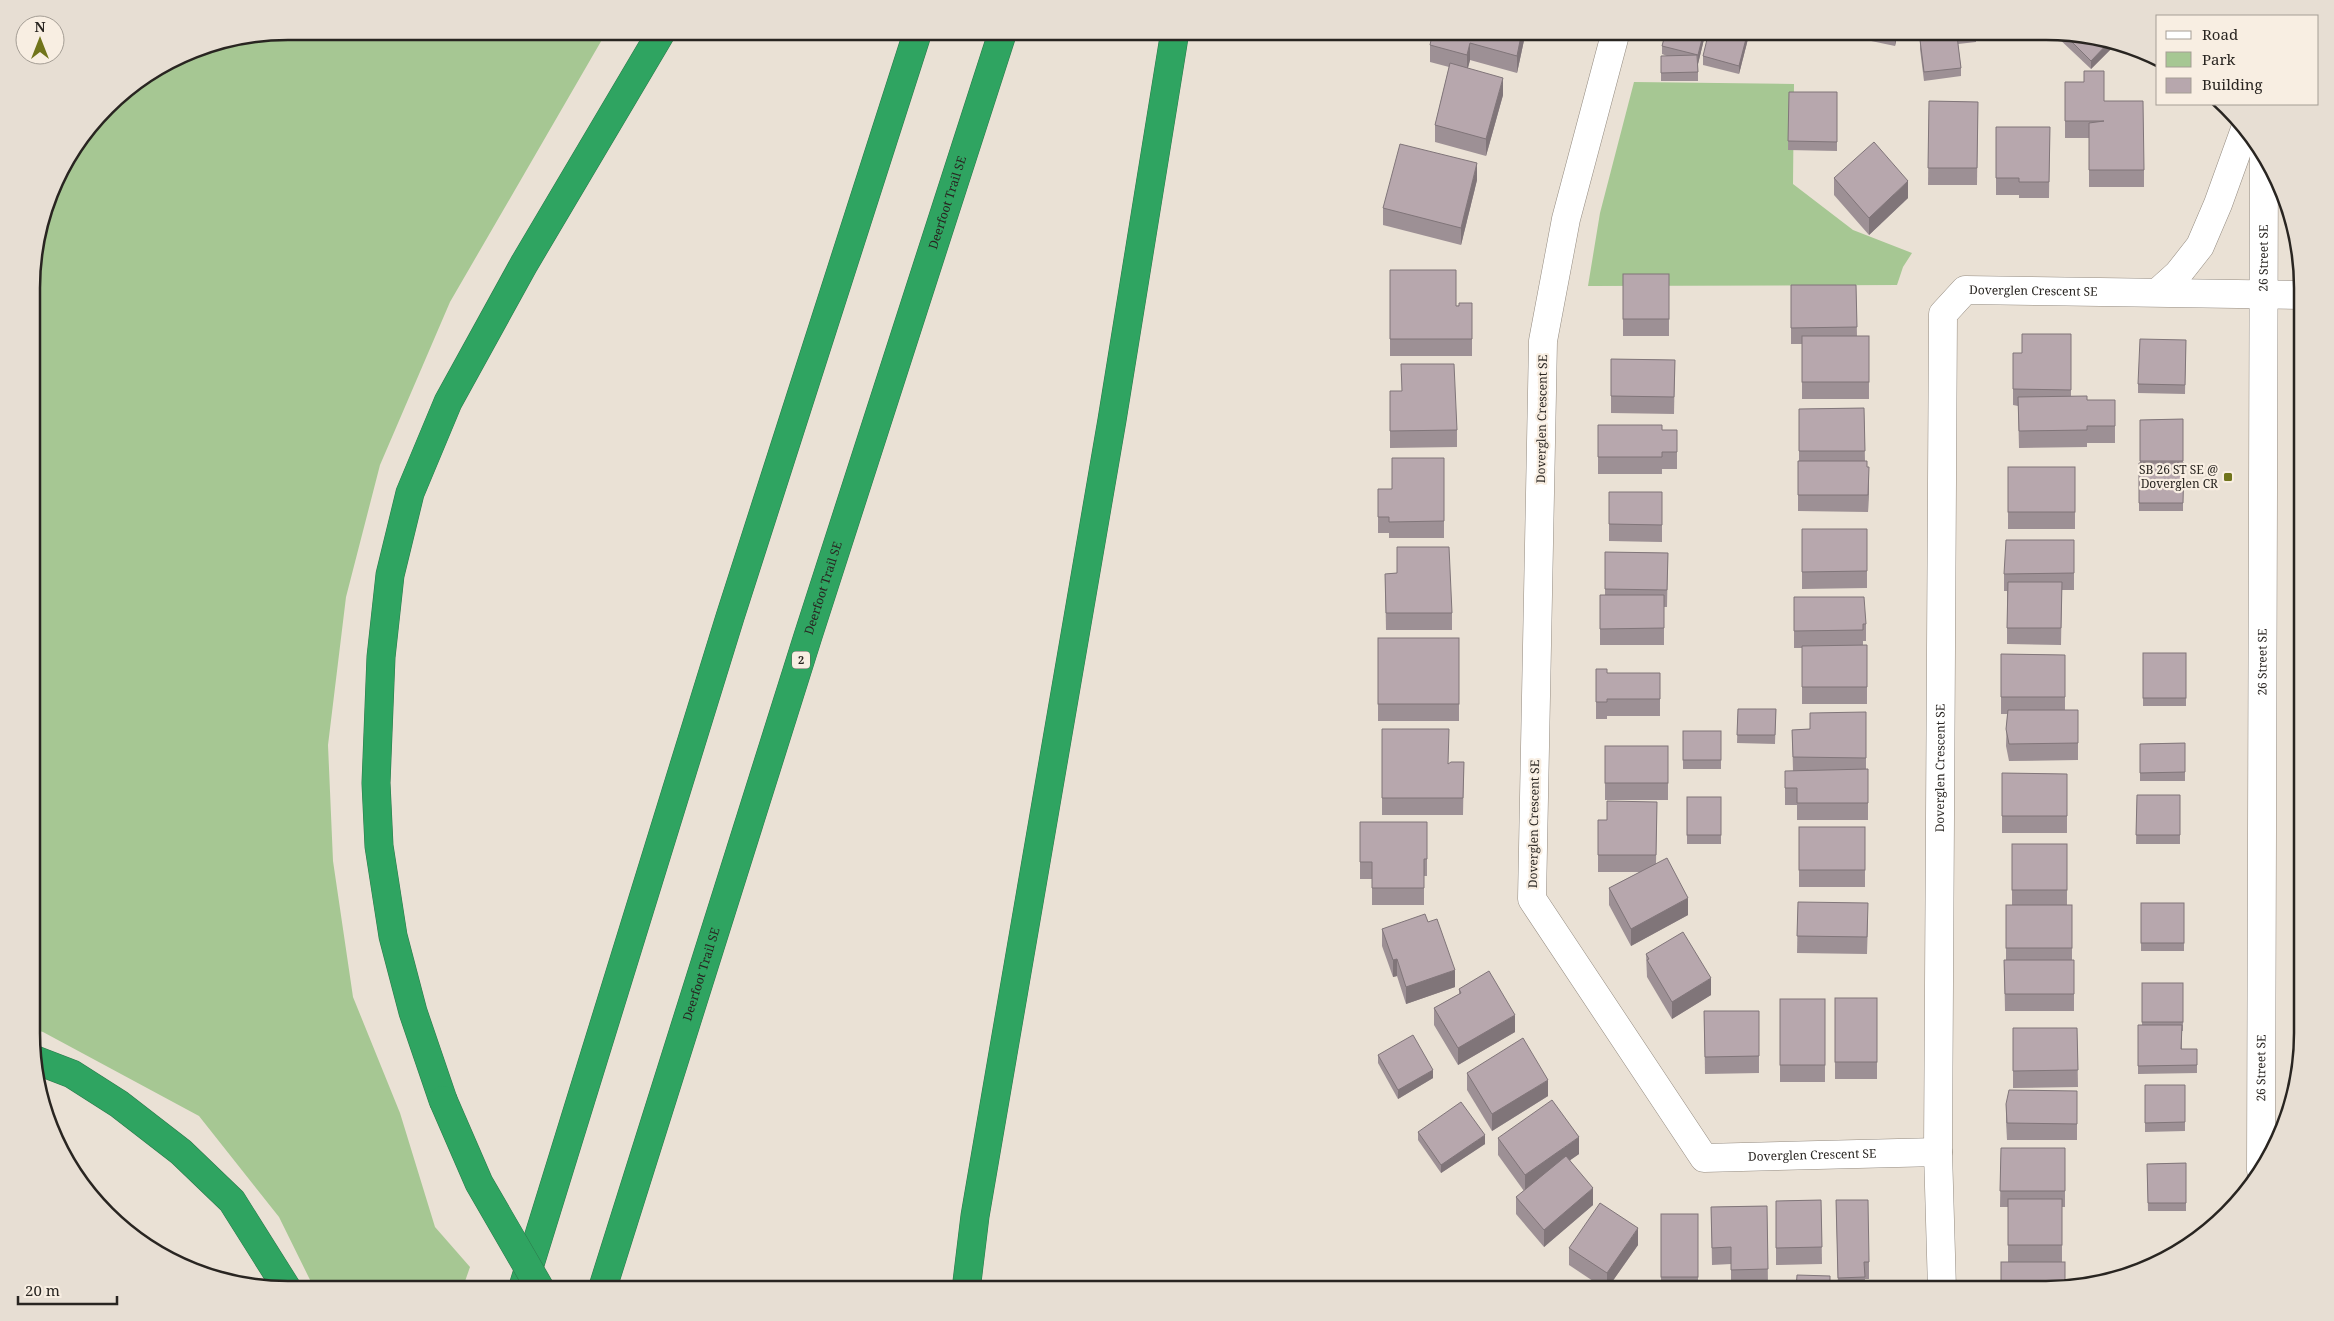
<svg xmlns="http://www.w3.org/2000/svg" width="2334" height="1321" font-family="'Noto Serif',serif">
	<rect width="100%" height="100%" fill="#eae1d5"/>
	<g fill="#a6c793">
		<path d="M288 31H607L450 302 380 465 346 597 328 745 333 861 353 997 400 1113 435 1227 470 1267 462 1290H315L279 1217 199 1116 43 1032 33 1029V255L58 174 119 95 190 51Z"/>
		<path d="M1634 82 1794 84 1793 184 1853 230 1912 253 1903 267 1897 285 1588 286 1600 213Z"/>
	</g>
	<g fill="none" stroke-linecap="round" stroke-linejoin="round">
		<g stroke="#948b80" stroke-width="29">
			<g id="minor">
				<path id="s1" d="M1616 31 1566 219 1543 341 1532 899 1704 1158 1938 1152"/>
				<path d="M2158 292 2178 274 2200 246 2218 204 2245 129"/>
				<path id="s2" d="M2261 1170 2264 155"/>
				<path id="s3" d="M1942 1289 1938 1152 1943 314 1965 290 2302 295"/>
			</g>
		</g>
		<g stroke="#2d784b" stroke-width="29">
			<g id="highway">
				<path d="M33 1059 72 1074 119 1104 181 1152 232 1201 288 1290"/>
				<path d="M443 1100 413 1012 393 936 379 846 376 783 381 657 390 575 410 493 448 402 524 264 662 31"/>
				<path d="M522 1290 730 617 918 31"/>
				<path id="s4" d="M602 1290 808 636 1003 31"/>
				<path d="M966 1290 975 1216 1112 420 1175 31"/>
			</g>
		</g>
		<use href="#minor" stroke="#fff" stroke-width="28"/>
		<use href="#highway" stroke="#2fa461" stroke-width="28"/>
		<g stroke="#2d784b" stroke-width="29" stroke-linecap="butt">
			<path id="highway-bridge" d="M443 1100 479 1183 541 1290"/>
		</g>
		<use href="#highway-bridge" stroke="#2fa461" stroke-width="28"/>
	</g>
	<g fill="#9d9095">
		<path d="M1526 31 1517 73 1470 60 1468 68 1503 95 1486 156 1435 142V125L1449 67 1430 62V45L1452 38Z"/>
		<path d="M1666 31H1706L1698 64V81H1661V56H1667L1662 54V46Z"/>
		<path d="M1749 31V35L1739 74 1703 65V56Z"/>
		<path d="M1824 31H1833V34Z"/>
		<path d="M1852 31H1898L1895 46 1852 37Z"/>
		<path d="M1929 31H1976V42L1958 44 1961 68V76L1924 81 1920 49V40L1930 39Z"/>
		<path d="M2055 32 2113 40 2118 42 2091 69 2055 35Z"/>
		<path d="M2065 82 2104 101 2144 170V187H2089V138H2065Z"/>
		<path d="M1789 92H1837V151L1788 150Z"/>
		<path d="M1929 101 1978 102 1977 185H1928Z"/>
		<path d="M1996 127H2050L2049 198H2019V195H1996Z"/>
		<path d="M1834 178 1908 198 1869 235 1834 195Z"/>
		<path d="M1477 180 1461 245 1383 225V208Z"/>
		<path d="M1390 270 1456 306 1472 303V356H1390Z"/>
		<rect x="1623" y="274" width="46" height="62"/>
		<path d="M1791 285H1856L1857 336H1869V399H1802V344H1791Z"/>
		<path d="M2071 334V396L2087 400H2115V443H2087V447L2019 448 2018 406 2013 405V353H2022Z"/>
		<path d="M2186 340 2185 394 2138 393V384Z"/>
		<path d="M1611 359 1675 360 1674 414 1611 413Z"/>
		<path d="M1390 391H1401L1457 430V447L1390 448Z"/>
		<path d="M1864 408 1865 461 1867 467 1869 483 1868 512 1798 511V461H1799V409Z"/>
		<path d="M2183 419V511H2139V463H2140V420Z"/>
		<path d="M1598 425 1662 430H1677V469H1662V474H1598Z"/>
		<path d="M1444 458V538H1389V533H1378V489H1392Z"/>
		<rect x="2008" y="467" width="67" height="62"/>
		<path d="M1609 492H1662V542L1609 541Z"/>
		<path d="M1802 529H1867V588L1802 589Z"/>
		<path d="M2074 540V590H2062L2061 645 2007 644V591H2004V574Z"/>
		<path d="M1605 552 1668 553 1667 607H1664V645H1600V595H1605Z"/>
		<path d="M1397 573 1452 613V630H1386L1385 574Z"/>
		<path d="M1794 597 1866 624V641H1863V645H1867V704H1802V648H1794Z"/>
		<rect x="1378" y="638" width="81" height="83"/>
		<rect x="2143" y="653" width="43" height="53"/>
		<path d="M2001 654 2065 655V710H2078V760L2009 761 2006 746 2007 714H2001Z"/>
		<path d="M1596 669 1607 673H1660V716H1607V719H1596Z"/>
		<path d="M1738 709H1776L1775 744 1737 743Z"/>
		<path d="M1866 712V769H1868V820H1797V805H1785V771H1793L1792 730 1810 729Z"/>
		<path d="M1382 729 1449 764 1464 762 1463 815H1382Z"/>
		<rect x="1683" y="731" width="38" height="38"/>
		<path d="M2185 743V781H2140V744Z"/>
		<rect x="1605" y="746" width="63" height="54"/>
		<path d="M2002 773 2067 774V833H2002Z"/>
		<path d="M2137 795H2180V844H2136Z"/>
		<rect x="1687" y="797" width="34" height="47"/>
		<path d="M1657 802 1656 864 1688 915 1631 946 1609 905V888L1640 872H1598V820H1607Z"/>
		<path d="M1360 822H1427V876H1424V905H1372V879H1360Z"/>
		<rect x="1799" y="827" width="66" height="60"/>
		<path d="M2012 844H2067V905H2072V960H2074V1011H2005L2004 960H2006V905H2012Z"/>
		<path d="M1798 902 1868 920 1867 954 1797 953Z"/>
		<rect x="2141" y="903" width="43" height="48"/>
		<path d="M1428 922 1455 987 1406 1004 1397 976 1393 977 1382 946V929Z"/>
		<path d="M1646 954 1711 995 1672 1019 1647 977Z"/>
		<path d="M2142 983H2183V1031H2182V1049H2197V1073L2138 1074V1025H2142Z"/>
		<path d="M1459 989 1515 1032 1458 1065 1434 1025V1008L1459 994Z"/>
		<rect x="1835" y="998" width="42" height="81"/>
		<rect x="1780" y="999" width="45" height="83"/>
		<path d="M1704 1011H1759V1073L1705 1074Z"/>
		<path d="M2013 1028H2077L2078 1087 2013 1088Z"/>
		<path d="M1378 1055 1433 1078 1398 1099 1378 1063Z"/>
		<path d="M1467 1073 1548 1096 1492 1131 1467 1090Z"/>
		<path d="M2145 1085H2185V1131L2145 1132Z"/>
		<path d="M2077 1091V1140H2007L2006 1121V1104Z"/>
		<path d="M1418 1132 1485 1144 1441 1173 1418 1140Z"/>
		<path d="M1498 1138 1579 1154 1570 1160 1593 1205 1544 1247 1516 1214V1197L1524 1191 1498 1155Z"/>
		<path d="M2001 1148H2065V1207H2062V1262H2008V1207H2000Z"/>
		<path d="M2186 1163V1211H2148L2147 1164Z"/>
		<path d="M1821 1200 1822 1264 1776 1265V1201Z"/>
		<path d="M1836 1200 1869 1262V1279H1865V1289H1838Z"/>
		<path d="M1767 1206 1768 1286H1731V1264L1712 1265 1711 1207Z"/>
		<rect x="1661" y="1214" width="37" height="75"/>
		<path d="M1638 1245 1607 1289H1605L1569 1265V1248Z"/>
	</g>
	<g fill="#807579">
		<path d="M1522 31H1526L1517 73V56Z"/>
		<path d="M1704 31H1706L1698 64V55Z"/>
		<path d="M1748 31H1749V35L1739 74V66Z"/>
		<path d="M1895 31H1898L1895 46Z"/>
		<path d="M2111 40 2118 42 2091 69V61Z"/>
		<path d="M1470 43V60L1467 71V55Z"/>
		<path d="M1503 78V95L1486 156V139Z"/>
		<path d="M1477 163V180L1461 245V228Z"/>
		<path d="M1908 181V198L1869 235V218Z"/>
		<path d="M1869 467V483L1868 512V495Z"/>
		<path d="M1688 898V915L1631 946V929Z"/>
		<path d="M1397 959V976L1393 977V960Z"/>
		<path d="M1455 970V987L1406 1004V987Z"/>
		<path d="M1711 978V995L1672 1019V1002Z"/>
		<path d="M1515 1015V1032L1458 1065V1048Z"/>
		<path d="M1433 1070V1078L1398 1099V1090Z"/>
		<path d="M1548 1080V1096L1492 1131V1114Z"/>
		<path d="M1485 1135V1144L1441 1173V1165Z"/>
		<path d="M1579 1137V1154L1525 1192V1175Z"/>
		<path d="M1593 1188V1205L1544 1247V1230Z"/>
		<path d="M1638 1228V1245L1607 1289V1273Z"/>
	</g>
	<g fill="#b7a7ad" stroke="#807579">
		<path d="M1433 31H1436L1452 38 1454 31H1522L1517 56 1470 43 1467 55 1430 45Z"/>
		<path d="M1666 31H1704L1698 55 1662 46Z"/>
		<path d="M1709 31H1748L1739 66 1703 56Z"/>
		<path d="M2063 33 2111 40 2091 61Z"/>
		<path d="M1957 36 1961 68 1924 72 1920 40Z"/>
		<path d="M1697 55 1698 72 1661 73V56Z"/>
		<path d="M1450 63 1503 78 1486 139 1435 125Z"/>
		<path d="M2084 71H2104V101H2143L2144 170H2089V123L2104 121H2065V82H2084Z"/>
		<path d="M1789 92H1837V142L1788 141Z"/>
		<path d="M1929 101 1978 102 1977 168H1928Z"/>
		<path d="M1996 127H2050L2049 182H2019V178H1996Z"/>
		<path d="M1874 142 1908 181 1869 218 1834 178Z"/>
		<path d="M1400 144 1477 163 1461 228 1383 208Z"/>
		<path d="M1390 270H1456V306H1459V303H1472V339H1390Z"/>
		<rect x="1623" y="274" width="46" height="45"/>
		<path d="M1791 285H1856L1857 327 1791 328Z"/>
		<path d="M2022 334H2071V390L2013 389V353H2022Z"/>
		<rect x="1802" y="336" width="67" height="46"/>
		<path d="M2140 339 2186 340 2185 385 2138 384Z"/>
		<path d="M1611 359 1675 360 1674 397 1611 396Z"/>
		<path d="M1401 364H1454L1457 430 1390 431V391H1402Z"/>
		<path d="M2087 396V400H2115V426H2087V430L2019 431 2018 397Z"/>
		<path d="M1864 408 1865 451H1799V409Z"/>
		<path d="M2183 419V461H2140V420Z"/>
		<path d="M1598 425H1662V430H1677V452H1662V457H1598Z"/>
		<path d="M1392 458H1444V521L1389 522V517H1378V489H1392Z"/>
		<path d="M1798 461H1867V467H1869L1868 495H1798Z"/>
		<path d="M2139 463H2184L2183 503H2139Z"/>
		<rect x="2008" y="467" width="67" height="45"/>
		<path d="M1609 492H1662V525L1609 524Z"/>
		<path d="M1802 529H1867V571L1802 572Z"/>
		<path d="M2006 540H2074V573L2004 574Z"/>
		<path d="M1397 547H1449L1452 613H1386L1385 574 1397 573Z"/>
		<path d="M1605 552 1668 553 1667 590 1605 589Z"/>
		<path d="M2008 582H2062L2061 628H2007Z"/>
		<path d="M1600 595H1664V628L1600 629Z"/>
		<path d="M1794 597H1864L1866 624H1863V630L1794 631Z"/>
		<rect x="1378" y="638" width="81" height="66"/>
		<path d="M1867 645V687H1802V646Z"/>
		<rect x="2143" y="653" width="43" height="45"/>
		<path d="M2001 654 2065 655V697H2001Z"/>
		<path d="M1596 669H1607V673H1660V699H1607V702H1596Z"/>
		<path d="M1738 709H1776L1775 735H1737Z"/>
		<path d="M2008 710H2078V743L2009 744 2006 729Z"/>
		<path d="M1866 712V758L1793 757 1792 730 1810 729V713Z"/>
		<path d="M1382 729H1449L1448 764 1451 762H1464L1463 798H1382Z"/>
		<rect x="1683" y="731" width="38" height="29"/>
		<path d="M2185 743V772L2140 773V744Z"/>
		<rect x="1605" y="746" width="63" height="37"/>
		<path d="M1868 769V803H1797V788H1785V771Z"/>
		<path d="M2002 773 2067 774V816H2002Z"/>
		<path d="M2137 795H2180V835H2136Z"/>
		<rect x="1687" y="797" width="34" height="38"/>
		<path d="M1607 801 1657 802 1656 855H1598V820H1607Z"/>
		<path d="M1360 822H1427V859H1424V888H1372V862H1360Z"/>
		<rect x="1799" y="827" width="66" height="43"/>
		<rect x="2012" y="844" width="55" height="46"/>
		<path d="M1667 858 1688 898 1631 929 1609 888Z"/>
		<path d="M1798 902 1868 903 1867 937 1797 936Z"/>
		<rect x="2141" y="903" width="43" height="40"/>
		<rect x="2006" y="905" width="66" height="43"/>
		<path d="M1425 914 1428 922 1437 919 1455 970 1406 987 1397 959 1393 960 1382 929Z"/>
		<path d="M1683 932 1711 978 1672 1002 1647 960 1649 959 1646 954Z"/>
		<path d="M2004 960H2074V994H2005Z"/>
		<path d="M1489 971 1515 1015 1458 1048 1434 1008 1461 993 1459 989Z"/>
		<rect x="2142" y="983" width="41" height="39"/>
		<rect x="1835" y="998" width="42" height="64"/>
		<rect x="1780" y="999" width="45" height="66"/>
		<path d="M1704 1011H1759V1056L1705 1057Z"/>
		<path d="M2138 1025H2182L2181 1049H2197V1065L2138 1066Z"/>
		<path d="M2013 1028H2077L2078 1070 2013 1071Z"/>
		<path d="M1413 1035 1433 1070 1398 1090 1378 1055Z"/>
		<path d="M1523 1038 1548 1080 1492 1114 1467 1073Z"/>
		<path d="M2145 1085H2185V1122L2145 1123Z"/>
		<path d="M2009 1090 2077 1091V1124L2007 1123 2006 1104Z"/>
		<path d="M1552 1100 1579 1137 1525 1175 1498 1138Z"/>
		<path d="M1461 1102 1485 1135 1441 1165 1418 1132Z"/>
		<path d="M2001 1148H2065V1191H2000Z"/>
		<path d="M1566 1156 1593 1188 1544 1230 1516 1197Z"/>
		<path d="M2186 1163V1203H2148L2147 1164Z"/>
		<rect x="2008" y="1199" width="54" height="46"/>
		<path d="M1821 1200 1822 1247 1776 1248V1201Z"/>
		<path d="M1836 1200H1868L1869 1262H1864L1865 1277 1838 1278Z"/>
		<path d="M1600 1203 1638 1228 1607 1273 1569 1248Z"/>
		<path d="M1767 1206 1768 1269 1731 1270V1247L1712 1248 1711 1207Z"/>
		<rect x="1661" y="1214" width="37" height="63"/>
		<rect x="2001" y="1262" width="64" height="27"/>
		<path d="M1797 1275 1830 1276V1289H1796Z"/>
	</g>
	<rect fill="#70741b" stroke="#f8eee2" stroke-width="2" x="2223" y="472" width="10" height="10" rx="2.5"/>
	<g text-anchor="middle" stroke-width="4.5" stroke-linejoin="round" paint-order="stroke">
		<rect fill="#f8eee2" stroke="#67615b" stroke-width="1" x="792" y="651.5" width="18" height="17" rx="4"/>
		<g font-size="11" font-weight="bold" fill="#292521">
			<text x="801" y="664">2</text>
		</g>
		<g font-size="12" fill="#292521" stroke="#f8eee2">
			<text dy="4" stroke="none"><textPath href="#s4" startOffset="1141">Deerfoot Trail SE</textPath></text>
			<text dy="4" stroke="none"><textPath href="#s2" startOffset="912">26 Street SE</textPath></text>
			<text dy="4" stroke="none"><textPath href="#s3" startOffset="1076">Doverglen Crescent SE</textPath></text>
			<text transform="translate(1542 419) rotate(-89)" y="4">Doverglen Crescent SE</text>
			<text dy="4" stroke="none"><textPath href="#s4" startOffset="736">Deerfoot Trail SE</textPath></text>
			<text dy="4" stroke="none"><textPath href="#s2" startOffset="508">26 Street SE</textPath></text>
			<text dy="4" stroke="none"><textPath href="#s3" startOffset="521">Doverglen Crescent SE</textPath></text>
			<text transform="translate(1534 824) rotate(-89)" y="4">Doverglen Crescent SE</text>
			<text dy="4" stroke="none"><textPath href="#s4" startOffset="331">Deerfoot Trail SE</textPath></text>
			<text dy="4" stroke="none"><textPath href="#s2" startOffset="102">26 Street SE</textPath></text>
			<text dy="4" stroke="none"><textPath href="#s1" startOffset="1296">Doverglen Crescent SE</textPath></text>
		</g>
		<g font-size="12" fill="#292521" stroke="#f8eee2" text-anchor="end">
			<text x="2218" y="474">SB 26 ST SE @<tspan x="2218" dy="14">Doverglen CR</tspan></text>
		</g>
	</g>
	<path d="M0 0H2334V1321H0ZM288 40H2046A248 248 0 0 1 2294 288V1033A248 248 0 0 1 2046 1281H288A248 248 0 0 1 40 1033V288A248 248 0 0 1 288 40Z" fill="#e7ded3" fill-rule="evenodd"/>
	<path fill="none" stroke="#292521" stroke-width="2.5" d="M288 40H2046A248 248 0 0 1 2294 288V1033A248 248 0 0 1 2046 1281H288A248 248 0 0 1 40 1033V288A248 248 0 0 1 288 40Z"/>
	<rect x="2156" y="15" width="162" height="90" fill="#f8eee2" stroke="#a59e95"/>
	<rect x="2166" y="31" width="25" height="8" fill="#ffffff" stroke="#a59e95"/>
	<text x="2202" y="40" font-size="15" fill="#292521">Road</text>
	<rect x="2166" y="52" width="25" height="15" fill="#a6c793" stroke="#a59e95"/>
	<text x="2202" y="65" font-size="15" fill="#292521">Park</text>
	<rect x="2166" y="78" width="25" height="15" fill="#b7a7ad" stroke="#a59e95"/>
	<text x="2202" y="90" font-size="15" fill="#292521">Building</text>
	<g transform="translate(40 40)"><circle r="24" fill="#f8eee2" stroke="#a59e95"/>
	<path d="M0-4L9 19L0 12L-9 19Z" fill="#70741b"/>
	<text y="-8" font-size="14" font-weight="bold" text-anchor="middle" fill="#292521">N</text>
	</g>
	<path d="M18 1296v8h99v-8" fill="none" stroke="#292521" stroke-width="2.5"/>
	<text x="25" y="1296" font-size="15" fill="#292521" stroke="#f8eee2" stroke-width="4" paint-order="stroke">20 m</text>
</svg>
